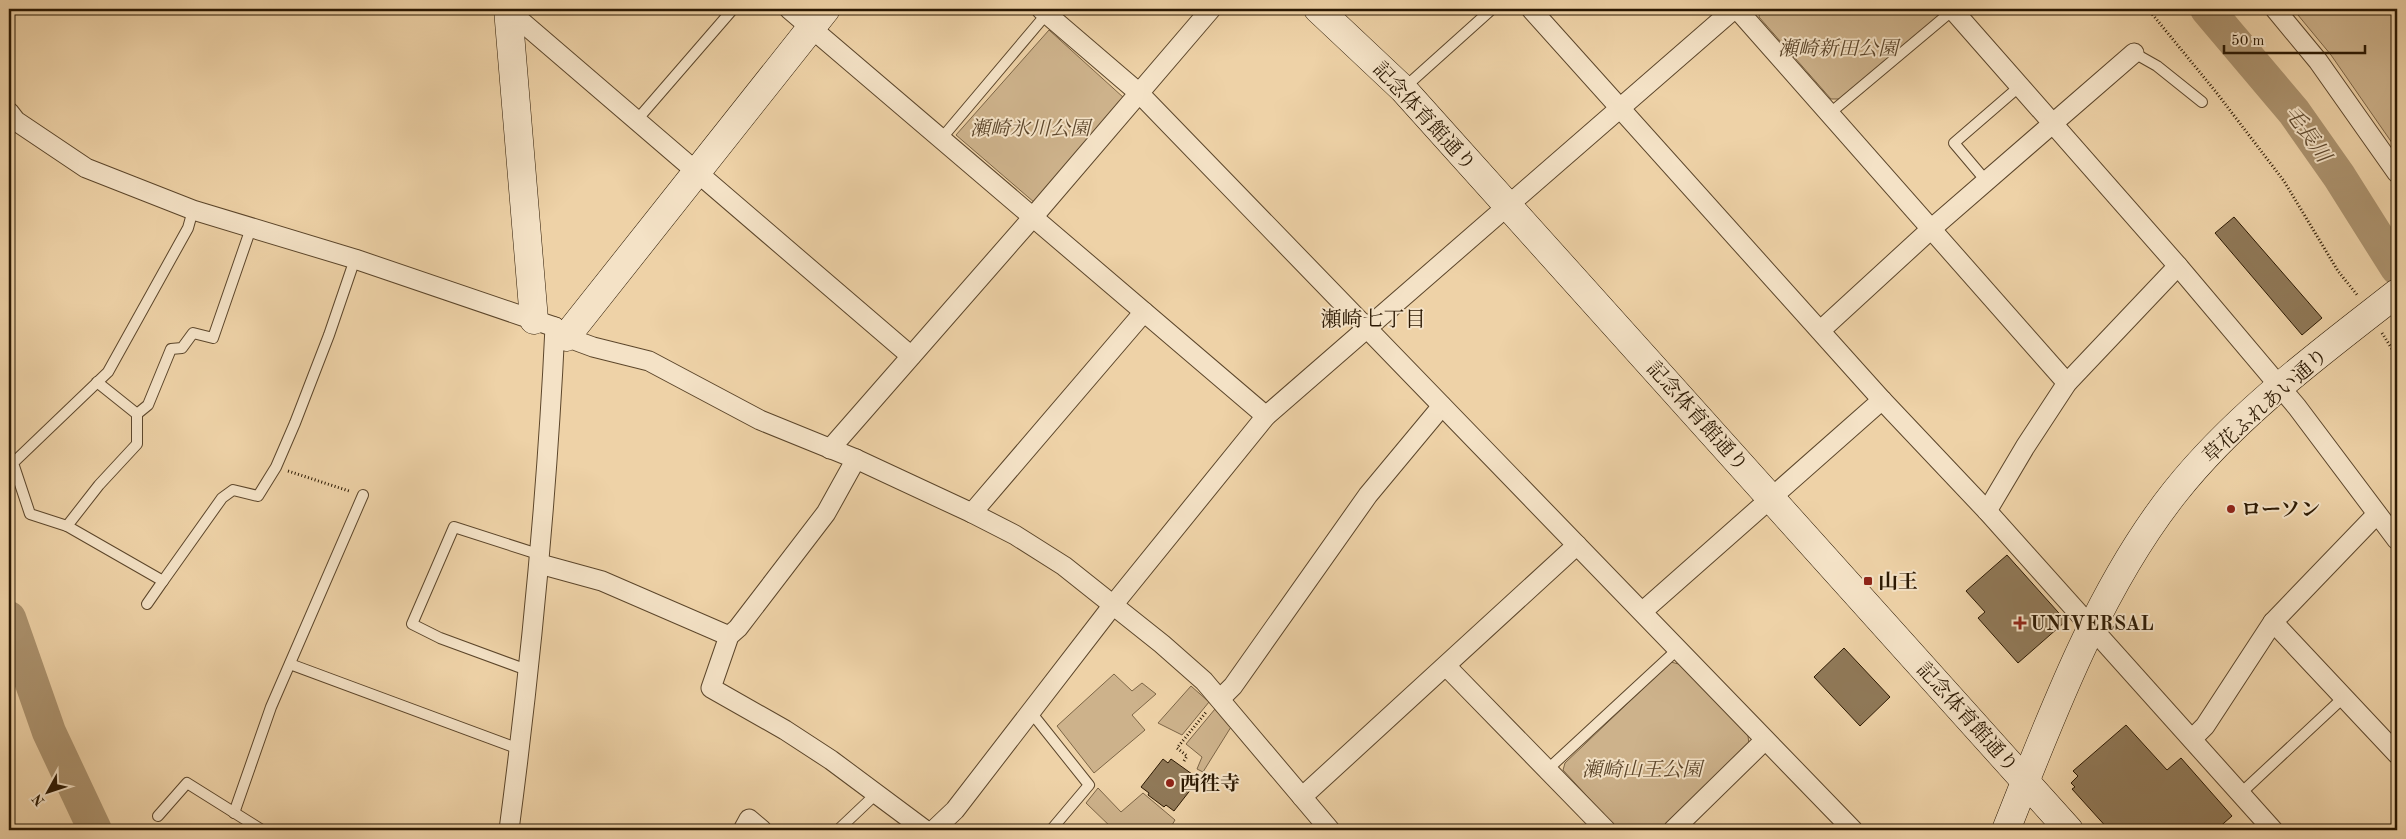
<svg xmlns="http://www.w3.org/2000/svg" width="2406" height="839" font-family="'Old Standard TT','Noto Serif JP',serif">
	<rect width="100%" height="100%" fill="#eed2a7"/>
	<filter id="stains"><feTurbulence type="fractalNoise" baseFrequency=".004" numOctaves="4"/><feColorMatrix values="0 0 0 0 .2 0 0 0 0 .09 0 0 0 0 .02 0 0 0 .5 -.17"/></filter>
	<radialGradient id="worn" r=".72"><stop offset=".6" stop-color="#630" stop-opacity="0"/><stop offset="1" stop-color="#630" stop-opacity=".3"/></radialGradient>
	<g fill="#cdb28b" stroke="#7c6546">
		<path d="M1760 9H1938V17L1839 99H1831L1759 17Z"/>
		<path d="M2293 9H2397V150L2331 55Z"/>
		<path d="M1049 30 1124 98 1035 203 956 135Z"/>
		<path d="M1671 662 1682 665 1748 736 1749 744 1661 830H1618L1563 770 1565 763Z"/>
		<path d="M1114 674 1132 691 1142 683 1156 694 1132 715 1145 730 1094 773 1057 726Z"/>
		<path d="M1191 686 1209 702 1182 735 1158 723Z"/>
		<path d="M1215 709 1231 727 1203 772 1197 769 1202 757 1186 744Z"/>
		<path d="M1098 788 1121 812 1143 793 1175 820 1169 830H1114L1086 803Z"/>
	</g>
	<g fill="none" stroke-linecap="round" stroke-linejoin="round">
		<g stroke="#ac936f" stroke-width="34">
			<path d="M2207 9 2294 112 2339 176 2397 268"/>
			<path d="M9 618 49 732 95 830"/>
		</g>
	</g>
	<g fill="#907958" stroke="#2b1802">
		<path d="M2234 217 2322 318 2302 335 2215 233Z"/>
		<path d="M2007 555 2066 621 2018 663 1978 618 1985 612 1966 591Z"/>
		<path d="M1844 648 1890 697 1860 726 1814 677Z"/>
		<path d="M2126 725 2167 770 2181 758 2232 816 2216 830H2109L2072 789 2075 787 2071 783 2078 776 2073 771Z"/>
		<path d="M1163 759 1168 763 1171 759 1192 774 1188 779 1195 784 1174 811 1166 805 1164 807 1148 795 1149 793 1141 787Z"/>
	</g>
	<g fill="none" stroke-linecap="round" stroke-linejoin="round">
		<g stroke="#5c462b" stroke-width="12">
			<g id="lane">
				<path d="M2134 53 2157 66 2202 102"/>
				<path d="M1404 88 1492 9"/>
				<path d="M1829 114 1953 10"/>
				<path d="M636 121 733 9"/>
				<path d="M941 139 1049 11"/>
				<path d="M1987 182 1954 143 2020 86"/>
				<path d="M193 210 188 228 108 372 13 463 30 514 67 526 163 581 222 498 233 490 258 496 276 467 295 423 329 335 355 259"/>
				<path d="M97 382 137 414"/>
				<path d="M67 526 99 485 137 444V414L148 405 171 349 182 348 193 333 213 338 251 228"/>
				<path d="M147 604 163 581"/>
				<path d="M290 664 519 749"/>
				<path d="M527 670 440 638 412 624 454 527 541 555"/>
				<path d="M1030 711 1089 785 1051 830"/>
				<path d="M1547 770 1678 649"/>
				<path d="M2240 794 2344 697"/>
				<path d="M234 813 271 707 363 495"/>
				<path d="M158 816 187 783 262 830"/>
				<path d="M838 830 876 794"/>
			</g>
		</g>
		<g stroke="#5c462b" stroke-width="21">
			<g id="street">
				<path d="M789 9 1266 416"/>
				<path d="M1041 9 1139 93 1853 830"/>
				<path d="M1531 9 1882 400 1987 511 2273 830"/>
				<path d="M1737 9 2067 383"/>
				<path d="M1952 9 2178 266 2297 407 2397 540"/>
				<path d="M2275 9 2318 61 2397 173"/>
				<path d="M508 10 911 356"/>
				<path d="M9 112 16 121 86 168 193 210 355 259 534 320 555 327 566 337 593 347 649 361 760 420 856 459 972 513 1015 535 1064 566 1162 644 1204 681 1330 830"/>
				<path d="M1821 330 1930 230 2134 53"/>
				<path d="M830 449 1033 217 1211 9"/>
				<path d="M856 459 826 513 738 628 729 636 711 688 785 730 831 760 925 830"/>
				<path d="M1987 511 2025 447 2067 383 2178 266"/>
				<path d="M972 513 1144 312"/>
				<path d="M540 564 602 581 729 636"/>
				<path d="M1643 611 1882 400"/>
				<path d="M2273 622 2397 754"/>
				<path d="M1446 666 1606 830"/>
				<path d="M1220 699 1233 686 1368 495 1442 406"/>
				<path d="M2192 739 2205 726 2273 622 2377 514"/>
				<path d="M1302 797 1577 545"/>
				<path d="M509 830C531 663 547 496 555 327"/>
				<path d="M743 830 749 819 762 830"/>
				<path d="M934 830 955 810 1113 605 1266 416 1734 9"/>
				<path d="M1673 830 1765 740"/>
			</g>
		</g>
		<g stroke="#2b1802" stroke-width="29">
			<g id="secondary">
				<path d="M508 9 534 320"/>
				<path d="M1318 9 1403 89 2069 830"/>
				<path d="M566 337 826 9"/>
				<path d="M2006 830C2051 717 2098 589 2175 492 2236 415 2319 354 2397 293"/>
			</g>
		</g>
		<g stroke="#2b1802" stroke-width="3" stroke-dasharray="1 2.5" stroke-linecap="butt">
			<path d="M2148 9 2216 92 2284 181 2338 271 2358 296"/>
			<path d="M2382 333 2397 357"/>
			<path d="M288 471 349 491"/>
			<path d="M1184 761 1187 756 1177 748 1207 711"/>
		</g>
		<use href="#lane" stroke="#f4e2c6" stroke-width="10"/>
		<use href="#street" stroke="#f4e2c6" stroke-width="19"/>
		<use href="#secondary" stroke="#f4e2c6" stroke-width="28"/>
	</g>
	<g fill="#8f2418" stroke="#f4e2c6" stroke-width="2">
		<circle cx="2231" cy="509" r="5"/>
		<rect x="1863" y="576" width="10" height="10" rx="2.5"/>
		<path d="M2017.5 615.5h5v5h5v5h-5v5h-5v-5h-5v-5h5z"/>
		<circle cx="1170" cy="783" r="5"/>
	</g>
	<g text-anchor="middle" stroke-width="4" stroke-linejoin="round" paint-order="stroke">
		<g font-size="20" font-style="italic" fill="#5c462b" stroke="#f4e2c6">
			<text x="1838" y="55">瀬崎新田公園</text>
			<text x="1030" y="135">瀬崎氷川公園</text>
			<text x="1642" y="776">瀬崎山王公園</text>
		</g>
		<g font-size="20" fill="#2b1802" stroke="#f4e2c6">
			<text transform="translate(1425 116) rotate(47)" y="7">記念体育館通り</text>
			<text transform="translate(2265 405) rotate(-42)" y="7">草花ふれあい通り</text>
			<text transform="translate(1698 416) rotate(48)" y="7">記念体育館通り</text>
			<text transform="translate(1968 717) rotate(48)" y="7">記念体育館通り</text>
		</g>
		<g font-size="20" font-weight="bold" fill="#2b1802" stroke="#f4e2c6" text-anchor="start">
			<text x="2241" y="516">ローソン</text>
			<text x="1878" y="588">山王</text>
			<text x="2030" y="630">UNIVERSAL</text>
			<text x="1180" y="790">西徃寺</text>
		</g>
		<g font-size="21" font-style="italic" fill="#5f492e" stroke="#f4e2c6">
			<text transform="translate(2308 134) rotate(55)" y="7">毛長川</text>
		</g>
		<g font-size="21" fill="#2b1802" stroke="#f4e2c6">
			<text x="1373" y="326">瀬崎七丁目</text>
		</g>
	</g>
	<rect width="2406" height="839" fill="none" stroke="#eed2a7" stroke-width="30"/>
	<rect x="10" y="10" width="2386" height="819" fill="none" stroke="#2b1802" stroke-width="2.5"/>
	<rect x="15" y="15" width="2376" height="809" fill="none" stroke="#2b1802"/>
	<g transform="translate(48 792) rotate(230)" stroke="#f4e2c6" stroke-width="4" paint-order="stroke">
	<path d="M0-4L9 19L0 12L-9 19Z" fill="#2b1802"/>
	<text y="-8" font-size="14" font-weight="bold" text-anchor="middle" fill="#2b1802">N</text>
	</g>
	<path d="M2224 45v8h141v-8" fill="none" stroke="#2b1802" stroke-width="2.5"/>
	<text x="2231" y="45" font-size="15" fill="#2b1802" stroke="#f4e2c6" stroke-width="4" paint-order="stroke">50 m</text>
	<rect width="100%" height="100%" filter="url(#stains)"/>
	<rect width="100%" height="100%" fill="url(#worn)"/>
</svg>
